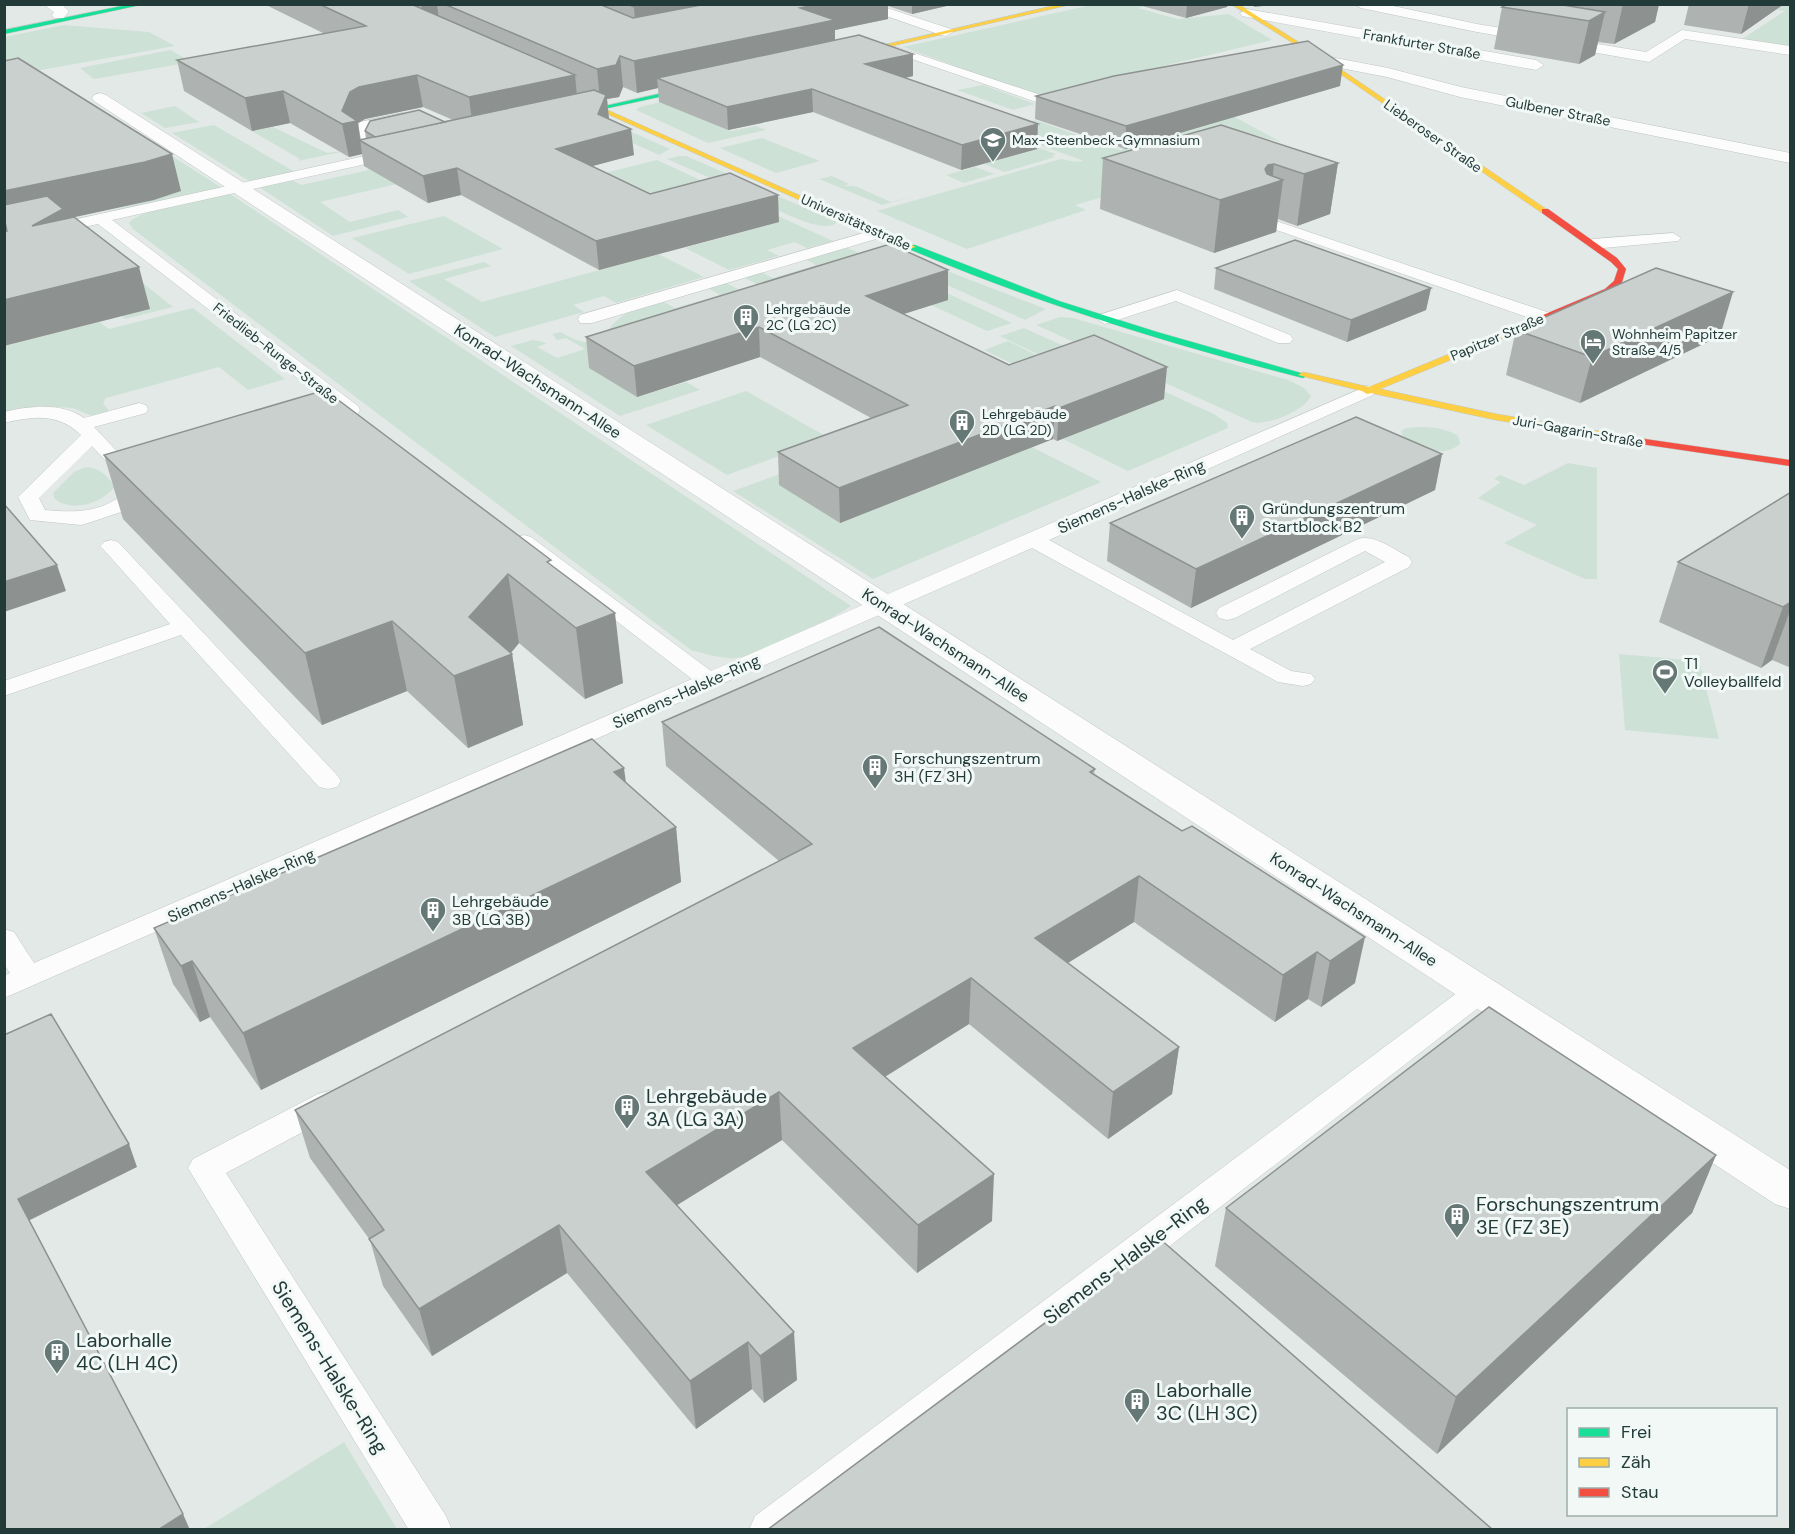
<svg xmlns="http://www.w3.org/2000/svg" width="1795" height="1534" font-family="'DM Sans',sans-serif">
	<rect width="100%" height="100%" fill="#e3e9e7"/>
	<g fill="#cde1d6">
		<path d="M1096 4 1152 5 1138 8 1177 19 1229 14 1272 40 1038 96 903 47Z"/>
		<path d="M1747 5H1790V47L1742 39 1785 11Z"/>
		<path d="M64 25 149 32 175 46 13 75 5 82V37Z"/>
		<path d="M170 50 192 62 94 79 80 68Z"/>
		<path d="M983 85 1035 104 1013 110 957 90Z"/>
		<path d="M685 96 695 116 731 131 756 126 766 130 708 143 636 110 640 107Z"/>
		<path d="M175 106 199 122 165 128 141 113Z"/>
		<path d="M1233 116 1281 142 1232 129 1117 193 1075 205 1086 210 967 249 877 211 1061 159C1068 161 1078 162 1084 161L999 130 1035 120 1120 150Z"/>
		<path d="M607 121 670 149 659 155 588 123Z"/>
		<path d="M214 125 295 172 251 182 172 133Z"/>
		<path d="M273 127 327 153 351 150 297 161 300 159 252 131Z"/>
		<path d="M981 128 1056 154 1052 156 1055 157 1005 172 984 164 1011 155Z"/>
		<path d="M762 138 820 161 776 173 720 148Z"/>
		<path d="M446 146 482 164 320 202 350 222 398 210 408 217 333 236 259 187 292 180 301 185 369 170 362 164Z"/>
		<path d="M164 151 222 188 5 236 4 207 52 222 99 214 162 197Z"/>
		<path d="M679 156H686L744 181 733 188 667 159Z"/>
		<path d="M657 160 724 191 666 207 597 175Z"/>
		<path d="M975 167 994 174 964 183 946 175Z"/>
		<path d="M832 176 849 184 844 186H855L891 202 922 194 882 205 819 179Z"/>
		<path d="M768 192 836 221V223C821 236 764 203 746 194Z"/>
		<path d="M230 194 851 606C825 623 767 654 737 658 721 659 706 654 691 650L133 229 129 223C138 209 211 198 230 194Z"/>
		<path d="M732 195 833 241 807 248 795 242 767 250 779 256 729 270 685 248 778 222Z"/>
		<path d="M444 216 503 249 409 274 352 238Z"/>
		<path d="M846 247 1012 323 987 331 931 305 947 299 793 303 743 277 761 272 773 278 816 265 805 259Z"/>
		<path d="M658 254 704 277 616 303 604 296 573 305 584 312 495 337 409 281 484 262 491 266 444 279 482 302Z"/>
		<path d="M891 260 947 271 1046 309 1025 320Z"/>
		<path d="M139 280 173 307 125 319 122 316Z"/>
		<path d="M726 283 779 310 637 397 686 382 700 390 620 416 511 346 533 340 547 343 537 347 557 358 585 349 566 338 557 340 552 334 561 332C602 358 601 327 630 311 639 306 652 304 662 301L675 308 720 295 708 288Z"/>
		<path d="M193 308 285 379 248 390 219 367 106 398 103 403 109 411 92 416 73 408 41 406 5 414V346L99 322 109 329Z"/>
		<path d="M1060 317 1073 318 1288 380 1304 388 1311 396C1304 411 1267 426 1252 422L1036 325Z"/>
		<path d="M1024 328 1214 414 1227 423 1228 428 1128 471 1063 439 1163 398 1075 372 1000 336Z"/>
		<path d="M1008 341 1050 362 1026 370 984 350Z"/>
		<path d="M746 391 829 438 727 475 646 425Z"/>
		<path d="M1418 427C1432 427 1446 428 1458 436L1460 444C1443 459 1421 447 1404 440L1401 431 1406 428Z"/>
		<path d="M1032 447 1101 482 873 579 733 491 821 459 840 523Z"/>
		<path d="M1568 463 1597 468V579H1585L1504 543 1537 525 1478 498 1501 482 1494 479 1500 475 1524 485Z"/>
		<path d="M86 467C99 468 108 475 114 487 102 504 70 513 54 498L53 493 74 472Z"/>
		<path d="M1619 654 1699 661 1719 739 1625 730Z"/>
		<path d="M344 1442 397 1529H204Z"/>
	</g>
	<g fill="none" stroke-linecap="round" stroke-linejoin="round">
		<g stroke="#c0c6c4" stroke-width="1">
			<g id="lane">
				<path d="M884 43 1056 100 1069 97 1075 101 1069 105 1051 107 880 48V44Z"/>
				<path d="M403 113 409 117 408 120 370 128 364 142 383 152 402 150 404 153 402 156 112 220 358 406 360 410 358 414H344L98 224 4 244V235L369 155 350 143 360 122Z"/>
				<path d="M1267 218 1550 313 1552 317 1544 322 1538 321 1262 225 1260 222 1262 219Z"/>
				<path d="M881 228 886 230 889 233 886 236 592 323H580L578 319 580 315Z"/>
				<path d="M1673 233 1681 238 1678 241 1593 249 1585 244 1593 239Z"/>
				<path d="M1177 290 1290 335 1293 339 1290 343H1278L1176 301 1105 324 1097 319 1099 315Z"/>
				<path d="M1367 386 1373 387 1376 391 1373 395 1049 540 1233 640 1385 562 1365 551 1235 618 1227 620 1219 618 1216 613 1219 608 1358 539C1375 534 1394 550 1409 557L1412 562 1409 567 1250 649 1291 671 1311 674 1315 679 1311 684 1303 686 1278 682 1032 548 4 998V976L10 973 4 964V929L14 932 34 963 692 679 517 545 513 541 517 537 524 535 531 537 711 671Z"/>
				<path d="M139 403 146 405 148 409 146 413 94 427 151 487 133 508 88 523 81 525 30 520 18 497 81 435C58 413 34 416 4 423V412C29 406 62 402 84 418ZM92 446 130 487C107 513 77 513 45 510L39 498Z"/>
				<path d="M111 540 118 542 337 775 341 781 337 787 328 789 319 787 181 635 4 696V681L170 624 104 550 100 546 104 542Z"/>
				<path d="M1480 980 1491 984 1495 991 1491 998 802 1530H749L755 1516 1469 984Z"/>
				<path d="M329 1091 340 1094 345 1103 340 1112 226 1173 446 1516 452 1530H409L188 1168 193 1159 318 1094Z"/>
			</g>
		</g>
		<g stroke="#c0c6c4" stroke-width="1">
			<g id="street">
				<path d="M43 4H61L69 11 64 18H54L52 15 54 12Z"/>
				<path d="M852 4H875L951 29 953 32 946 36 941 35Z"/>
				<path d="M1354 4H1384L1477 24 1646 52 1682 30 1790 46V55L1685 39 1649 62 1477 32 1361 8Z"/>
				<path d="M1247 9 1536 60 1544 65 1536 70 1242 16 1240 13Z"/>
				<path d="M1325 56 1388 68 1461 87 1790 153V163L1460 97 1387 77 1320 64 1317 61Z"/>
				<path d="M100 93 106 95 1790 1170V1209L1775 1204 94 101 92 98 94 95Z"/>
			</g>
		</g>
		<g stroke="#bfc6c4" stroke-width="1">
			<g id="fast">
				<path d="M132 4H145L4 34V30Z"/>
				<path d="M703 84 705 87 599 110 596 108Z"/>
				<path d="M909 245H915L1059 301 1157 332 1308 375 1303 378C1169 344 1037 303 909 249Z"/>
			</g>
		</g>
		<g stroke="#bfc6c4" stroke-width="1">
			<g id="slow">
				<path d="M1061 4H1073L844 57 841 55Z"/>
				<path d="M1231 4H1238L1327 60 1549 211 1542 213 1323 62Z"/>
				<path d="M565 93H569L916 247 909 249 565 95Z"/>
				<path d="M1527 322 1530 323V327L1380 389 1496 414 1645 439 1649 440V444L1496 420 1371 393 1367 394 1362 391 1298 375 1303 372 1369 387Z"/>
			</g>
		</g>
		<g stroke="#bfc6c4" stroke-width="1">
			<g id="jam">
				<path d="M1542 209H1548L1617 258 1626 269 1622 282 1611 293 1527 328 1524 327V323L1605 289 1614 281 1618 269 1611 262 1542 213Z"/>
				<path d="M1645 439 1790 460V466L1641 444 1640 442Z"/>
			</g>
		</g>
		<use href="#lane" fill="#fbfcfb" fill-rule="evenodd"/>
		<use href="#street" fill="#fbfcfb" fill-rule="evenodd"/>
		<use href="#fast" fill="#16e098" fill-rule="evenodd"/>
		<use href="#slow" fill="#ffcf43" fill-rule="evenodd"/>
		<use href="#jam" fill="#f24e42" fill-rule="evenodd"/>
	</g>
	<g fill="#aeb3b1" fill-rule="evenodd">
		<path d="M264 4H955L912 14 888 6V19L835 30V40L913 54V76L905 78 1037 149 961 170 813 112 728 130 659 102 658 88 637 93 623 87 619 97 607 99 609 119 634 155 592 166 650 194 779 222 599 270 461 195 428 203 364 166 362 154 349 157 290 123 252 131 184 91 177 60 325 34ZM423 107 453 120 365 131 366 139 361 140 358 123 365 119Z"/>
		<path d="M1135 4H1228L1227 7 1186 18Z"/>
		<path d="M1507 4H1659L1655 22 1614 44 1598 42 1595 55 1579 64 1494 49 1502 7Z"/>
		<path d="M1689 4H1784L1741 34 1684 25Z"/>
		<path d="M1340 86 1125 149 1035 119 1036 96Z"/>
		<path d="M1103 158 1338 163 1330 214 1297 226 1278 219 1276 232 1214 253 1100 209Z"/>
		<path d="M1216 268 1431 288 1426 310 1347 342 1214 289Z"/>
		<path d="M948 300 903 314 1009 365 1164 399 1057 441 1053 439 840 523 779 485 778 452 871 418 760 357 637 397 589 368 586 337Z"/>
		<path d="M1516 330 1720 336 1580 403 1506 375Z"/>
		<path d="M1442 454 1435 490 1191 608 1107 561 1110 523Z"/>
		<path d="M104 455 551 565 623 683 585 699 519 643 511 653 512 654 523 725 468 748 407 691 322 725 123 519Z"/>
		<path d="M1791 492V668L1772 660 1761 668 1659 622 1678 562Z"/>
		<path d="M662 722 1095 769 1094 774 1182 831 1192 826 1355 983 1321 1007 1308 999 1275 1022 1134 922 1068 963 1179 1047 1172 1094 1108 1139 969 1024 885 1077 992 1221 917 1273 782 1140 677 1205 797 1380 764 1403 752 1389 696 1429 567 1273 432 1356 383 1286 370 1240 310 1158 295 1110 779 861 666 766Z"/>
		<path d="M626 783 676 827 681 882 261 1090 210 1017 200 1022 173 984 154 928Z"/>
		<path d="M1716 1155 1692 1213 1437 1454 1215 1266 1226 1208Z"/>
	</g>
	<g fill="#8d9290">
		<path d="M421 4H437L439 20 424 23Z"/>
		<path d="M646 4H719L636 36 634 7Z"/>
		<path d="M819 4H888V19L835 30V49L657 78 658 88 637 93 634 61 800 8Z"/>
		<path d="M912 4H955L912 14Z"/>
		<path d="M1187 4H1228L1227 7 1186 18Z"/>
		<path d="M1255 4H1281L1254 7Z"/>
		<path d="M1623 4H1659L1655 22 1614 44Z"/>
		<path d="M1749 4H1784L1741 34Z"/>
		<path d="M1605 12 1595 55 1579 64 1589 21Z"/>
		<path d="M913 54V76L866 87 865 64Z"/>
		<path d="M620 56 623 87 619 97 607 99 609 120 631 129 634 155 559 175 556 149 598 114 600 101 597 69Z"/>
		<path d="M1343 65 1340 86 1125 149 1126 126Z"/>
		<path d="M417 75 423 107 365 119 358 123 362 154 349 157 342 124V111L350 92 359 87Z"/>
		<path d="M575 75 578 106 473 130 469 97Z"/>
		<path d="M812 89 813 112 728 130 727 107Z"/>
		<path d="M283 91 290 123 252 131 245 98Z"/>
		<path d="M1038 124 1037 149 961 170 962 145Z"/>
		<path d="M172 154 181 191 154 200 66 219 75 248 4 208V191Z"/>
		<path d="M1338 163 1330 214 1297 226 1304 174Z"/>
		<path d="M1274 164 1272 184 1283 180 1276 232 1214 253 1220 200 1265 169 1268 165Z"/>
		<path d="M457 168 461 195 428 203 423 176Z"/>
		<path d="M778 195 779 222 599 270 596 241Z"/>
		<path d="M139 267 150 309 4 346V300Z"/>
		<path d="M948 270V300L866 326V296Z"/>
		<path d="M1431 288 1426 310 1347 342 1351 320Z"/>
		<path d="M1733 292 1720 336 1580 403 1592 357Z"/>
		<path d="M759 327 760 357 637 397 634 366Z"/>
		<path d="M1167 367 1164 399 1057 441 1059 408Z"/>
		<path d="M1055 406 1053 439 840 523 839 488Z"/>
		<path d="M1442 454 1435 490 1191 608 1196 569Z"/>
		<path d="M57 565 66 591 4 612V582Z"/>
		<path d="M508 574 519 643 509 655 512 654 523 725 468 748 454 676 469 617Z"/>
		<path d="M1791 602V608L1772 660 1761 668 1783 607Z"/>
		<path d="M615 613 623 683 585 699 576 628Z"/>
		<path d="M392 621 407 691 322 725 305 653Z"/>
		<path d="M624 768 631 822 614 772Z"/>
		<path d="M676 827 681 882 261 1090 243 1033Z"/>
		<path d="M1139 876 1134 922 1032 985 1035 938Z"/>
		<path d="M1365 937 1355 983 1321 1007 1330 961Z"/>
		<path d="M1317 952 1308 999 1275 1022 1283 975Z"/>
		<path d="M192 961 210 1017 200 1022 181 966Z"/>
		<path d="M971 978 969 1024 854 1096 853 1048Z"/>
		<path d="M1179 1047 1172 1094 1108 1139 1113 1092Z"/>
		<path d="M779 1092 782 1140 653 1220 646 1172Z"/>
		<path d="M129 1144 137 1167 28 1221 18 1199Z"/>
		<path d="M1716 1155 1692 1213 1437 1454 1456 1397Z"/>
		<path d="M994 1174 992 1221 917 1273 918 1225Z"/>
		<path d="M559 1225 567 1273 432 1356 419 1309Z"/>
		<path d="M794 1332 797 1380 764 1403 760 1356Z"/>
		<path d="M748 1342 752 1389 696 1429 690 1381Z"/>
		<path d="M183 1514 190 1530H158Z"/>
	</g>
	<g fill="#cad0ce" stroke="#8d9290" stroke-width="1.5">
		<path d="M319 4H411L575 75 469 97 417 75 359 87 350 92 342 111 357 121 342 124 283 91 245 98 177 60 366 26Z"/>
		<path d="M444 4H599L633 18 706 4H819L800 8 835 20 634 61 620 56 616 65 597 69Z"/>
		<path d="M627 4H646L634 7Z"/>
		<path d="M1507 4H1557L1605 12 1589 21 1502 7Z"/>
		<path d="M859 35 913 54 865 64 1038 124 962 145 812 89 727 107 657 78Z"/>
		<path d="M1308 41 1343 65 1126 126 1036 96 1114 76Z"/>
		<path d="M18 58 172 154 145 162 4 191V61Z"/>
		<path d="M594 90 606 95 598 114 631 129 556 149 650 194 730 173 778 195 596 241 457 168 423 176 359 140Z"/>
		<path d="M419 110 445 122 375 137 365 131 370 121Z"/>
		<path d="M1221 125 1338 163 1304 174 1274 164 1268 165 1265 169 1267 174 1283 180 1220 200 1103 158Z"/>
		<path d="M47 196 63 209 32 226 74 217 139 267 4 300V232L7 231 4 217V205Z"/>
		<path d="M1295 240 1431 288 1351 320 1216 268Z"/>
		<path d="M890 244 948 270 866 296 1009 365 1094 335 1167 367 1059 408 1055 406 839 488 778 452 908 405 759 327 634 366 586 337Z"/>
		<path d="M1656 268 1733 292 1592 357 1516 330Z"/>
		<path d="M325 390 551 560 547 562 615 613 576 628 508 574 469 617 512 654 454 676 392 621 305 653 104 455Z"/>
		<path d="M1356 417 1442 454 1196 569 1110 523Z"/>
		<path d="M1791 492V602L1783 607 1678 562Z"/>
		<path d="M4 504 57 565 4 582Z"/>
		<path d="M879 627 1095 769 1090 772 1182 831 1192 826 1365 937 1330 961 1317 952 1283 975 1139 876 1035 938 1179 1047 1113 1092 971 978 853 1048 994 1174 918 1225 779 1092 646 1172 794 1332 760 1356 748 1342 690 1381 559 1225 419 1309 369 1239 384 1230 295 1110 812 844 662 722Z"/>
		<path d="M592 739 624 768 614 772 676 827 243 1033 192 961 181 966 154 928Z"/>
		<path d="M1489 1007 1716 1155 1456 1397 1226 1208Z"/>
		<path d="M51 1014 129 1144 18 1199 183 1514 158 1530H4V1035Z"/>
		<path d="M1159 1238 1493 1530H767Z"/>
	</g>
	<defs>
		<g id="school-pin" transform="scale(1.35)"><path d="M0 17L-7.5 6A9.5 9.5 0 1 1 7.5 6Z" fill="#667876" stroke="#f1f8f6"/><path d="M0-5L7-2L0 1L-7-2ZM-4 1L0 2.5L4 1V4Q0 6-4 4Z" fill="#fff"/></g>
		<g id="building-pin" transform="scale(1.35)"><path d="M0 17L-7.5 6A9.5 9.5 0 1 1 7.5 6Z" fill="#667876" stroke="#f1f8f6"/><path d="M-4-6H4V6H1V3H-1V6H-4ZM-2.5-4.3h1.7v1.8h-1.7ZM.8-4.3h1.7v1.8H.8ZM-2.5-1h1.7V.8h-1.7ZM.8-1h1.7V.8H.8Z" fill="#fff"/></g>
		<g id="hotel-pin" transform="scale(1.35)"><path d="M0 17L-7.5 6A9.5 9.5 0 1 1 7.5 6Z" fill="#667876" stroke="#f1f8f6"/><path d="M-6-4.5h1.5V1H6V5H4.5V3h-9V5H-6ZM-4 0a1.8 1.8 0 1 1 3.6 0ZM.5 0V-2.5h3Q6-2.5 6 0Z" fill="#fff"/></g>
		<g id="stadium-pin" transform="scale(1.35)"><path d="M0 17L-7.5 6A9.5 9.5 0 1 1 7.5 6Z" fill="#667876" stroke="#f1f8f6"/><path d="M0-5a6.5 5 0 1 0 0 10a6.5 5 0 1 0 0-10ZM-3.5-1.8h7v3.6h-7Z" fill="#fff"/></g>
	</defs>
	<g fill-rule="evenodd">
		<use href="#school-pin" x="993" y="140"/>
		<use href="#building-pin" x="746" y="317"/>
		<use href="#hotel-pin" x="1593" y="342"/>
		<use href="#building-pin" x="962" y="422"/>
		<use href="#building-pin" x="1242" y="517"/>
		<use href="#stadium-pin" x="1665" y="672"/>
		<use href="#building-pin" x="875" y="767"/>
		<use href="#building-pin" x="433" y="910"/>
		<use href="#building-pin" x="627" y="1107"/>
		<use href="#building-pin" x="1457" y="1216"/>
		<use href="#building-pin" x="57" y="1352"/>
		<use href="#building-pin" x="1137" y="1401"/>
	</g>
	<g text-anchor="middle" stroke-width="6" stroke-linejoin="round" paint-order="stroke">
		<g font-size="14" fill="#223b39" stroke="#f1f8f6">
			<text transform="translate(1422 44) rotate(10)" y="5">Frankfurter Straße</text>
			<text transform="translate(1558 111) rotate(11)" y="5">Gulbener Straße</text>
			<text transform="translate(1433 136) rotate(35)" y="5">Lieberoser Straße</text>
			<text transform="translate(856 222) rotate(24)" y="5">Universitätsstraße</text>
			<text transform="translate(1497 337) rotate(-23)" y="5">Papitzer Straße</text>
			<text transform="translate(276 353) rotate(38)" y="5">Friedlieb-Runge-Straße</text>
			<text transform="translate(1578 431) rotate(10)" y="5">Juri-Gagarin-Straße</text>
		</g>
		<g font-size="14" fill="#223b39" stroke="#f1f8f6" text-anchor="start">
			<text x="1012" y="145">Max-Steenbeck-Gymnasium</text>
			<text x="766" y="314">Lehrgebäude<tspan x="766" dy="16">2C (LG 2C)</tspan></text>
			<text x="1612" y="339">Wohnheim Papitzer<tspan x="1612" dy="16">Straße 4/5</tspan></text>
			<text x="982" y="419">Lehrgebäude<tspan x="982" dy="16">2D (LG 2D)</tspan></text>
		</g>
		<g font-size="16" fill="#223b39" stroke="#f1f8f6">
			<text transform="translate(538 381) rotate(33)" y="6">Konrad-Wachsmann-Allee</text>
			<text transform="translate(1131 496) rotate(-24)" y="6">Siemens-Halske-Ring</text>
			<text transform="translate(946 645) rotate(33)" y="6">Konrad-Wachsmann-Allee</text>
			<text transform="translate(686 691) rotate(-24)" y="6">Siemens-Halske-Ring</text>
			<text transform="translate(241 885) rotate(-24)" y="6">Siemens-Halske-Ring</text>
			<text transform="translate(1354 909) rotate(33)" y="6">Konrad-Wachsmann-Allee</text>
		</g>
		<g font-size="16" fill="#223b39" stroke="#f1f8f6" text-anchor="start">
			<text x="1262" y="514">Gründungszentrum<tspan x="1262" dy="18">Startblock B2</tspan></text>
			<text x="1684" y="669">T1<tspan x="1684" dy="18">Volleyballfeld</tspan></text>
			<text x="894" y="764">Forschungszentrum<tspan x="894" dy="18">3H (FZ 3H)</tspan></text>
			<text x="452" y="907">Lehrgebäude<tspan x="452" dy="18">3B (LG 3B)</tspan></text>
		</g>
		<g font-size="20" fill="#223b39" stroke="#f1f8f6" text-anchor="start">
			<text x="646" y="1103">Lehrgebäude<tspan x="646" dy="23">3A (LG 3A)</tspan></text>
			<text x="1476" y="1211">Forschungszentrum<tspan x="1476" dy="23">3E (FZ 3E)</tspan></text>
			<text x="76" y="1347">Laborhalle<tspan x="76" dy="23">4C (LH 4C)</tspan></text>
			<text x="1156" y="1397">Laborhalle<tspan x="1156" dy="23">3C (LH 3C)</tspan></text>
		</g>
		<g font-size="20" fill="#223b39" stroke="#f1f8f6">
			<text transform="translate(1125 1260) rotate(-37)" y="7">Siemens-Halske-Ring</text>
			<text transform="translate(330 1367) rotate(58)" y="7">Siemens-Halske-Ring</text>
		</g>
	</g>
	<rect width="1795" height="1534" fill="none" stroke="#223b39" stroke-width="12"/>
	<rect x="1567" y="1408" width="210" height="108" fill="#f1f8f6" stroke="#9eacaa" stroke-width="1.5"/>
	<rect x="1579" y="1428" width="30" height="9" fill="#16e098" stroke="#9eacaa" stroke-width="1.5"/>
	<text x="1621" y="1438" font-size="18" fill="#223b39">Frei</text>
	<rect x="1579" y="1458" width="30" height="9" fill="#ffcf43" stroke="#9eacaa" stroke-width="1.5"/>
	<text x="1621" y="1468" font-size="18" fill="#223b39">Zäh</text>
	<rect x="1579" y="1488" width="30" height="9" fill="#f24e42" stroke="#9eacaa" stroke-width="1.5"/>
	<text x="1621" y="1498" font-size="18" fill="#223b39">Stau</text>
</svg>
